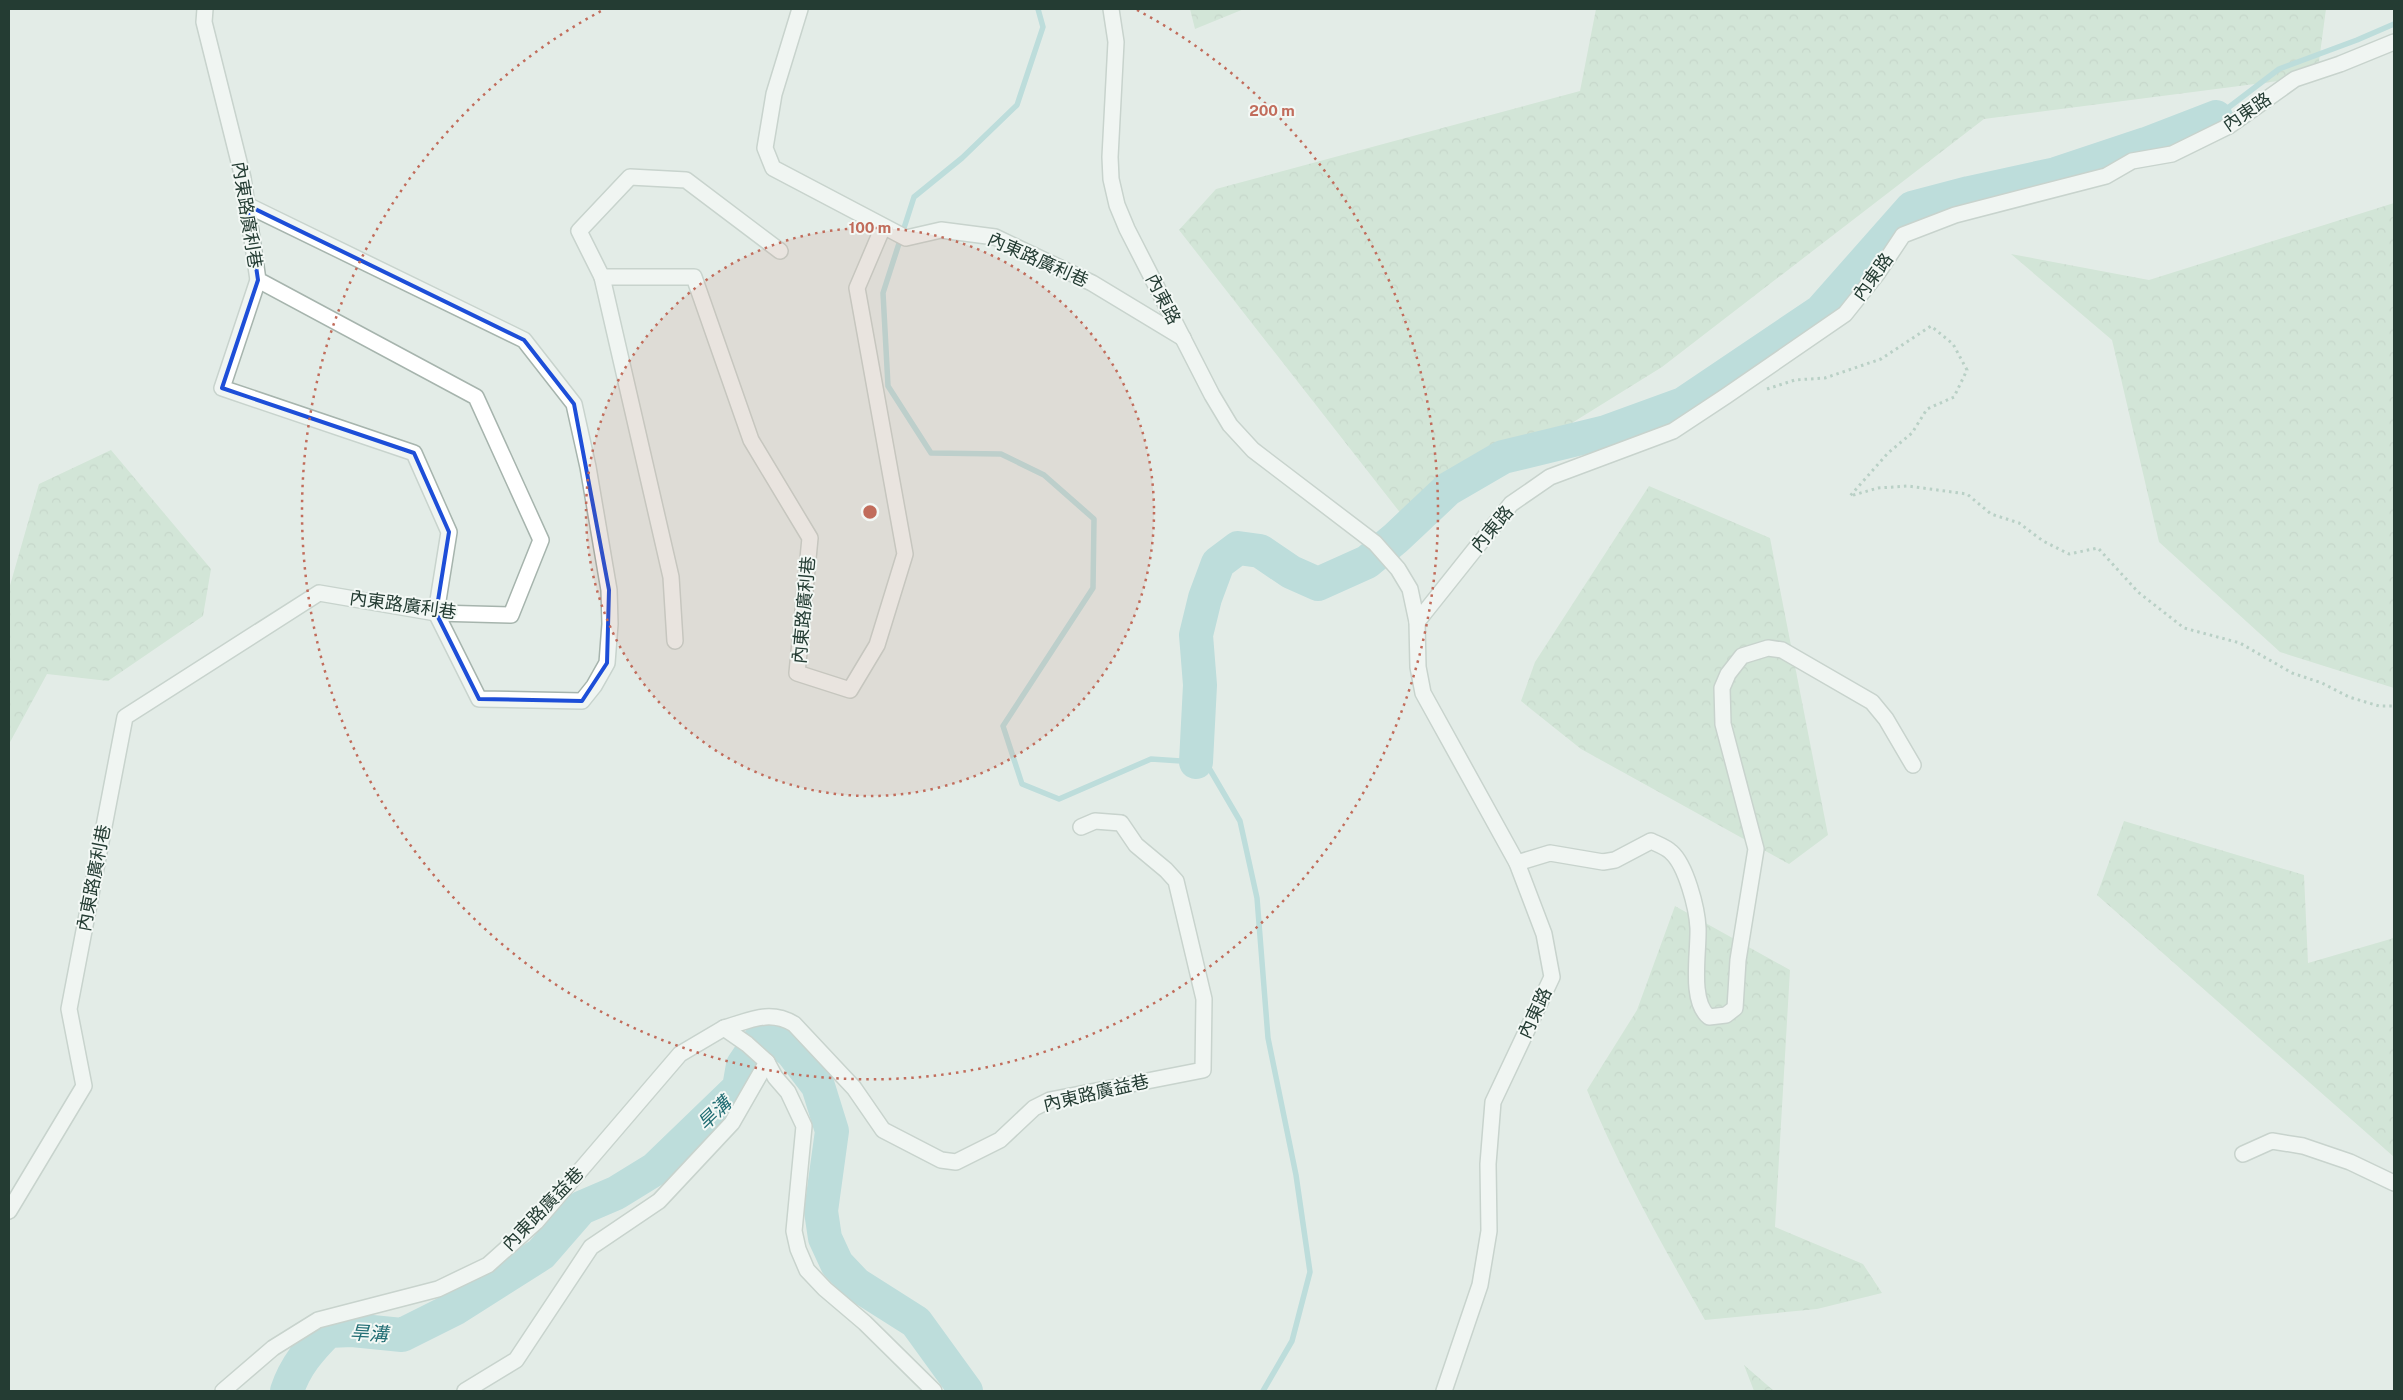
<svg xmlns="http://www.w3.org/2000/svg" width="2403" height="1400" font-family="'Public Sans','Noto Sans TC',sans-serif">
	<defs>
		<pattern id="forest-crowns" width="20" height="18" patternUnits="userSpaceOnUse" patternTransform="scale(1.25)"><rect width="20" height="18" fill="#bddbc3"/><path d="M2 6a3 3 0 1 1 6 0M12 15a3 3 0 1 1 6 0" fill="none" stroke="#a2bda8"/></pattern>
	</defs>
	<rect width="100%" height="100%" fill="#e3ece7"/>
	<g fill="url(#forest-crowns)">
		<path d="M1190 9H1244L1195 29Z"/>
		<path d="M1596 9H2326L2317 76 1984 119 1662 367 1409 524 1179 230 1216 189 1580 91Z"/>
		<path d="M2394 203V688L2280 652 2159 542 2112 340 2011 254 2149 280Z"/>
		<path d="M111 450 211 569 203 616 108 681 47 674 9 744V589L39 484Z"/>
		<path d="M1649 486 1770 538 1828 835 1789 864 1581 749 1521 701 1535 662Z"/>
		<path d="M2124 821 2304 875 2308 963 2394 938V1157L2097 895Z"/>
		<path d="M1675 906 1790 970 1775 1227 1863 1264 1882 1293 1817 1309 1705 1320C1662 1245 1620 1170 1587 1090L1637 1010Z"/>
		<path d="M1744 1365 1774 1391H1754Z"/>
	</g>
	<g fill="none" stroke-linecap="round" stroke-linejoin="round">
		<g stroke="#8fc9cd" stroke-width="5.5">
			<path d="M1038 9 1043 27 1017 105 962 158 914 197 883 293 888 386 931 453 1001 454 1044 475 1094 519 1093 588 1003 726 1022 784 1059 799 1151 759 1196 762 1209 768 1240 821 1257 898 1268 1038 1296 1175 1310 1272 1292 1341 1263 1391"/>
			<path d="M2216 117 2279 69 2357 40 2394 24"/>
		</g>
		<g stroke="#8fc9cd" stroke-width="34">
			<path d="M1196 762 1200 685 1196 635 1205 598 1218 563 1238 548 1260 551 1291 572 1318 584 1367 562 1396 538 1448 489 1503 457 1606 432 1683 404 1821 311 1912 208 1969 193 2056 174 2146 144 2216 117"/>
			<path d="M287 1391C295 1366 310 1349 328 1331L352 1330 402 1335 456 1308 541 1254 581 1208 616 1193 655 1169 739 1088 743 1065 760 1040 778 1041 792 1052 818 1086 832 1131 821 1211 825 1238 837 1264 856 1284 916 1322 966 1391"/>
		</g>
		<g stroke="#a6b4ad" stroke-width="18">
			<g id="minor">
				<path d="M800 9 774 94 765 148 773 168 906 238 941 230 995 237 1092 283 1183 338"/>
				<path d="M1111 9 1116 42 1110 157 1111 179 1117 205 1127 229 1212 395 1230 425 1253 450 1375 543 1398 569 1410 589 1417 622 1418 667 1423 693 1517 863 1544 934 1552 977 1493 1102 1488 1164 1489 1231 1480 1285 1444 1391"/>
				<path d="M247 205 524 340 574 404 588 467 609 590 610 624 607 663 594 686 582 701 479 699 436 613 449 532 414 453 222 388 258 280"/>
				<path d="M602 277 579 231 630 177 686 180 780 251"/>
				<path d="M1417 622 1511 504 1550 477 1673 431 1726 396 1845 314 1877 274 1903 235 1955 215 2106 176 2132 161 2172 154 2229 126 2295 79 2340 64 2394 42"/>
				<path d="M675 641 671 577 602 277H694L751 440 810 538 797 673 850 690 877 645 905 554 857 288 883 227"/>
				<path d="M1517 863 1550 853 1603 862 1615 860 1651 841C1657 844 1666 847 1671 852 1686 865 1697 908 1698 928 1699 952 1689 1001 1709 1017L1726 1015 1735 1008 1738 960 1756 849 1723 724 1722 688 1728 674 1742 656 1768 648 1782 650 1872 702 1886 719 1913 765"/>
				<path d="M724 1028C749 1021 769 1009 794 1024L854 1088 883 1130 941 1160 956 1162 1000 1140 1034 1108 1050 1100 1203 1070 1204 999 1176 881 1166 870 1136 845 1121 823 1095 821 1081 827"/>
				<path d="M2243 1154 2272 1141 2303 1146 2350 1162 2394 1183"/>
				<path d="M9 1211 84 1086 69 1009 125 717 319 593 436 613 511 615 541 540 476 397 258 280 243 178 204 22 205 9"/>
				<path d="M223 1391 273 1348 318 1320 438 1289 488 1265 536 1222 680 1054 724 1028 747 1044 767 1062 775 1077 788 1092 804 1126 794 1231 798 1249 807 1270 825 1289 865 1323 934 1391"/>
				<path d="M465 1391 516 1360 591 1247 659 1201 732 1123 767 1062"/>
			</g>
		</g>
		<path stroke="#86ad9d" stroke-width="3" stroke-dasharray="2.5 4" stroke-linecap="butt" d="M1767 389 1795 380 1825 378 1881 359 1931 326 1953 344 1967 370 1954 397 1927 409 1912 433 1888 453 1850 496 1878 488 1908 486 1967 494 1991 514 2019 523 2043 541 2069 554 2098 548 2138 592 2184 628 2240 643 2292 673 2322 683 2349 697 2379 706H2394"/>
		<use href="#minor" stroke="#fff" stroke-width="15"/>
	</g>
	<path d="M0 0H2403V1400H0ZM247 205 524 340 574 404 609 590 607 663 582 701 479 699 436 613 449 532 414 453 222 388 258 280Z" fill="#e3ece7" fill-opacity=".55" fill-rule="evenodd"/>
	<path fill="none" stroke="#1d4ed8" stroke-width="4" stroke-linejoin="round" d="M247 205 524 340 574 404 609 590 607 663 582 701 479 699 436 613 449 532 414 453 222 388 258 280Z"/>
	<circle cx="870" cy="512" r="284" fill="#c16c5b" fill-opacity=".12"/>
	<g fill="none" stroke="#c16c5b" stroke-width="2.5" stroke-dasharray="2.5 5">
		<circle cx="870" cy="512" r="284"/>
		<path d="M1137 10A568 568 0 1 1 603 10"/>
	</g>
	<g text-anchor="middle" stroke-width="4" stroke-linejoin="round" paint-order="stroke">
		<g font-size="18" fill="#243c33" stroke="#f3f8f5">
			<text transform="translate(2247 112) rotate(-34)" y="6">內東路</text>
			<text transform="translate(247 215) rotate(81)" y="6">內東路廣利巷</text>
			<text transform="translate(1038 260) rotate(24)" y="6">內東路廣利巷</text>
			<text transform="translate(1873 277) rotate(-54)" y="6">內東路</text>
			<text transform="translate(1163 299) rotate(63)" y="6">內東路</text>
			<text transform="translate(1492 529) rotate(-50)" y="6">內東路</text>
			<text transform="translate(403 605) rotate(8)" y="6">內東路廣利巷</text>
			<text transform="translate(804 610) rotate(-85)" y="6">內東路廣利巷</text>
			<text transform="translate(94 878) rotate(-79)" y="6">內東路廣利巷</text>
			<text transform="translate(1535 1013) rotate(-65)" y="6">內東路</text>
			<text transform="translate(1096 1093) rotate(-13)" y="6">內東路廣益巷</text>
			<text transform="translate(543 1209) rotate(-46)" y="6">內東路廣益巷</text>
		</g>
		<g font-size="19" font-style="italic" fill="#226e74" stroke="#f3f8f5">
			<text transform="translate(714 1113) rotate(-44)" y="7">旱溝</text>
			<text transform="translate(369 1333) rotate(3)" y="7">旱溝</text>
		</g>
	</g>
	<circle cx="870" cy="512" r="8" fill="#c16c5b" stroke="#f3f8f5" stroke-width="2.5"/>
	<g font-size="15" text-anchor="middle" font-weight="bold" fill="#c16c5b" stroke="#f3f8f5" stroke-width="4" stroke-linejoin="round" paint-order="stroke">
		<text x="1272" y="116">200 m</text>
		<text x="870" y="233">100 m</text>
	</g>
	<rect width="2403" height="1400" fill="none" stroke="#243c33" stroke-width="20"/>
</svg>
